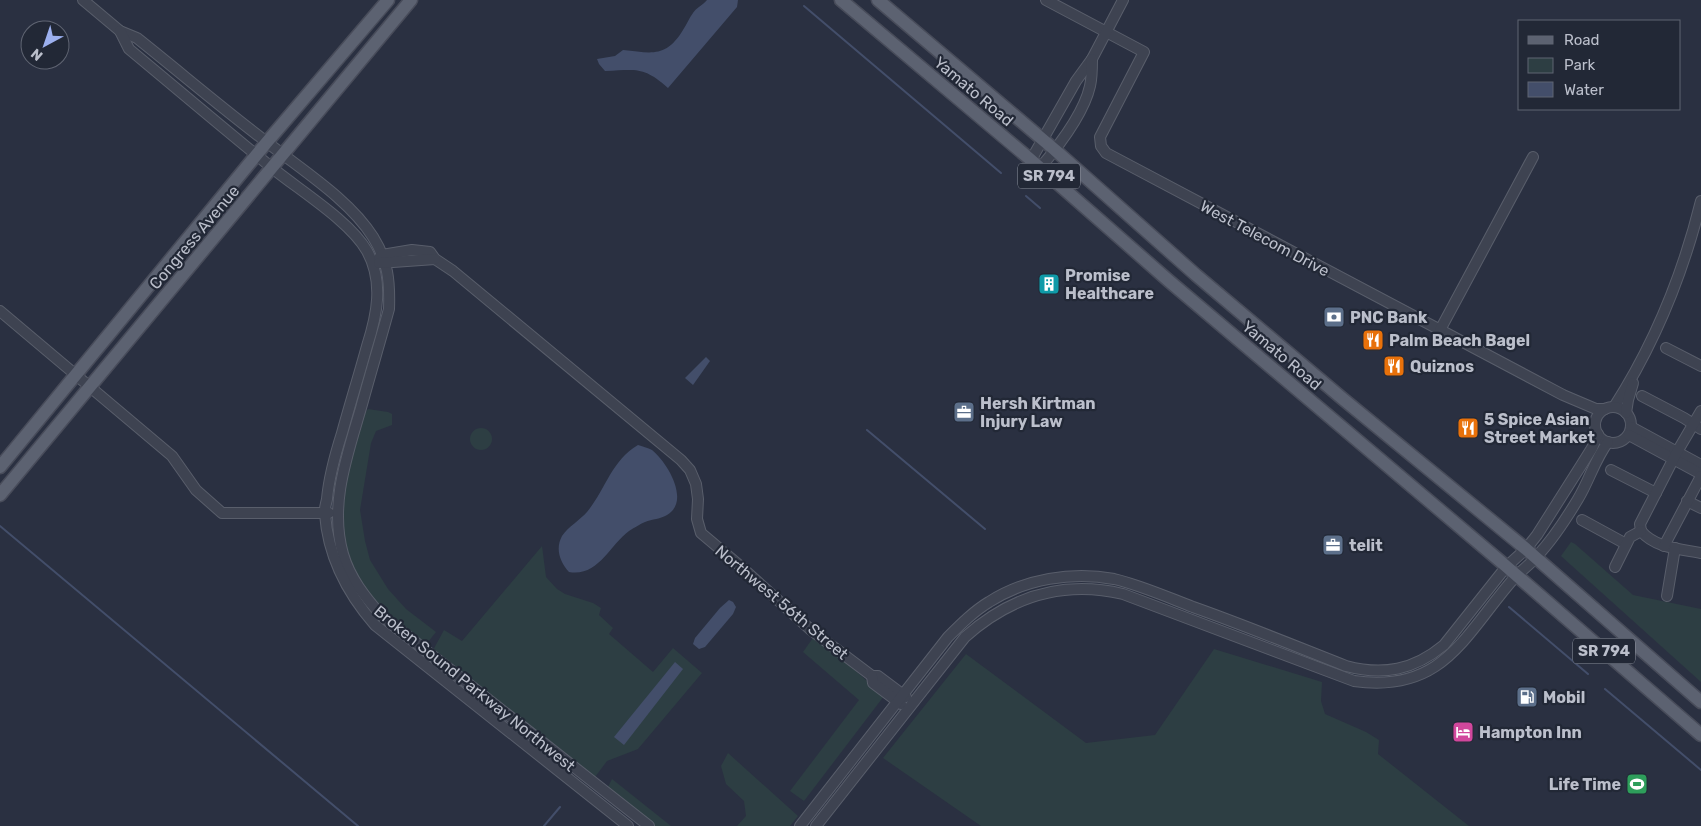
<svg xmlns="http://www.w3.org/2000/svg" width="1701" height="826" font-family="Rubik,sans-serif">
	<rect width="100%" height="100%" fill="#2a3041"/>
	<g fill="#2d3e43">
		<path d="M368 409 388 412 392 414V425L376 431 371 443 360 510 365 541 370 560 388 589 406 609 436 632 424 647 389 620 365 591 347 557 342 523 343 488 359 422Z"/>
		<circle cx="481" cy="439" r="11"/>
		<path d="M1571 542 1575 544 1633 595 1701 609V682L1561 556Z"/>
		<path d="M542 546 546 577 557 589 565 594 593 603 601 608 599 615 613 628 609 634 653 672 673 648 702 673 638 749 607 761 595 777 432 652 444 630 462 641Z"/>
		<path d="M815 635 884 696 804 801 790 791 859 700 803 652Z"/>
		<path d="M1214 649 1322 682 1321 701 1325 714 1366 732 1379 740 1378 754 1469 826H981L883 758 966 654 1086 743 1155 735Z"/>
		<path d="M728 753 798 816 790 826H737L746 816 744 801 726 784 721 766Z"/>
		<path d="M612 779 671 826H651L606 791Z"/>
	</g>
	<g fill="#434e6a">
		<path d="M707 0H738L737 7 668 88C643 66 637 70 605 71L599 64 597 59 615 56 623 50C652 53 666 58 683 30 687 24 689 18 693 13 696 8 703 5 707 0Z"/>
		<path d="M706 357 710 361 693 385 685 378Z"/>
		<path d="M638 445C642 446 648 448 652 450 667 462 691 501 667 515 661 519 652 519 645 522 640 524 634 528 629 531 609 546 598 577 569 572 560 562 555 549 562 536 568 527 580 520 587 512 606 489 611 461 638 445Z"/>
		<path d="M729 600 733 602 736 607 733 614 705 647 699 649 693 644 695 638 720 608Z"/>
		<path d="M675 662 683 669 624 745 614 737Z"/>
	</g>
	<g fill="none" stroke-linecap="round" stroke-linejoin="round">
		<g stroke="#434e6a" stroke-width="2">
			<path d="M804 6 1001 173"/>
			<path d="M1026 196 1040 208"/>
			<path d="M867 430 985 529"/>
			<path d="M0 526 358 826"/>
			<path d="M1509 607 1588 674"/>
			<path d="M1605 689 1701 770"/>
			<path d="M544 826 560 807"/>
		</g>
		<g stroke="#595e6b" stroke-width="12">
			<g id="minor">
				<path d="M83 0 120 31 137 38C181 73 223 109 268 143 302 170 350 200 373 237 388 261 390 281 389 309 380 342 370 375 361 408 347 456 329 505 343 554 350 578 365 597 381 615L649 826"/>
				<path d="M1046 0 1144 52 1100 137 1101 146 1106 153 1563 395 1596 409H1605"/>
				<path d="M120 31 129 49C176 88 223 128 271 167 299 190 350 221 367 251 384 282 377 315 367 346 359 375 350 404 342 433 335 455 329 476 327 499 326 504 324 509 325 514 328 556 348 594 375 625L628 826"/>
				<path d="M1031 160 1076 81 1092 59 1123 0"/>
				<path d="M1040 168C1057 148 1084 113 1090 86 1092 78 1092 68 1092 59"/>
				<path d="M379 258 382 255 412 250 430 252 435 259 453 271 681 460 690 470 696 484 698 499 697 519 701 533 739 565 811 630 872 676H878L906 697"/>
				<path d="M379 263 435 259"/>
				<path d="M0 311 172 456 196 490 222 513H329"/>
				<path d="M1440 330 1533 157"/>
				<path d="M1666 348 1701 366"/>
				<path d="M1642 396 1684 418 1701 429"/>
				<path d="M1614 407C1655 343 1683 274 1701 201"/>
				<circle cx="1613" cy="425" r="18"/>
				<path d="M1626 413 1628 400 1633 383"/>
				<path d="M1631 427 1701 465"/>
				<path d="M1629 435 1701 474"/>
				<path d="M1611 470 1656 493"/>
				<path d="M1687 501 1701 508"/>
				<path d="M1582 520 1626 544"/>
				<path d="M1641 531 1640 524 1677 452 1701 411"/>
				<path d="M1641 531C1655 548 1680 549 1701 553"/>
				<path d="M1664 546 1701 476"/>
				<path d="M1615 567 1630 537 1641 531"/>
				<path d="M1667 596 1675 548"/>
				<path d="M872 676 873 683 901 704"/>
				<path d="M800 826 948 637C961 624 974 611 989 602 1025 579 1072 571 1114 579 1140 585 1167 597 1193 607 1244 625 1295 646 1346 666 1383 676 1414 670 1444 645L1506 567 1526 549 1537 535 1582 464 1592 448 1598 434"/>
				<path d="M816 826 965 637C1011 596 1063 580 1123 594L1354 681C1445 694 1465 633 1516 576 1523 569 1532 563 1538 555 1554 538 1566 519 1578 499 1589 481 1595 459 1608 442"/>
			</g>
		</g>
		<g stroke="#484c5a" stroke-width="15">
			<g id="major">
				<path d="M841 0 1031 160 1169 281 1500 561 1701 735"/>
				<path d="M878 0 1055 150 1196 275 1343 399 1526 549 1701 702"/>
				<path d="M0 467 267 142 388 0"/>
				<path d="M0 495 411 0"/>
			</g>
		</g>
		<use href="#minor" stroke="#3e4351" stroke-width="10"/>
		<use href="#major" stroke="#5c6271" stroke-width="12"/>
	</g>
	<defs>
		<g id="building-square" transform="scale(1.125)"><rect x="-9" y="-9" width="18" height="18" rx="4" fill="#0f9aa8" stroke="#222836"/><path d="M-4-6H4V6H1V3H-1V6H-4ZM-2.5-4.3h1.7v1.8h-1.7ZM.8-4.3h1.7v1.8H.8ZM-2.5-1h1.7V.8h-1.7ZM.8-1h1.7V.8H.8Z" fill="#fff"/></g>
		<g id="bank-square" transform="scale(1.125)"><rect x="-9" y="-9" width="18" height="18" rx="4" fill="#5c6f8a" stroke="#222836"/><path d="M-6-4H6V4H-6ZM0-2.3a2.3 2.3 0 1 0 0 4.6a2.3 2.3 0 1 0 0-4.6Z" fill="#fff"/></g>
		<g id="restaurant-square" transform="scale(1.125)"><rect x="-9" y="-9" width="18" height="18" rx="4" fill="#e8710a" stroke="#222836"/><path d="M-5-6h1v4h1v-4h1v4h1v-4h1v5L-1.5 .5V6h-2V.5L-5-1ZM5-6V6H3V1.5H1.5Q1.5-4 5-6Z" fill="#fff"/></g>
		<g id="office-square" transform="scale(1.125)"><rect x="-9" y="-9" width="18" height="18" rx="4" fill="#5c6f8a" stroke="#222836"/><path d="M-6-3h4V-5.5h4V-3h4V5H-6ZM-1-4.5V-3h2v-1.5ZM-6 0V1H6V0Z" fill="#fff"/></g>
		<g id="fuel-square" transform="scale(1.125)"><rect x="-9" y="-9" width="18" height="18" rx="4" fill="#5c6f8a" stroke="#222836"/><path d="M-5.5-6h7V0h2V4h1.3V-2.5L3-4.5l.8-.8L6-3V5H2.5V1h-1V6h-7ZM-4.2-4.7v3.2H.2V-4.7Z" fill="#fff"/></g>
		<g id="hotel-square" transform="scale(1.125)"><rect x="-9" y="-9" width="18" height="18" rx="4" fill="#d1479c" stroke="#222836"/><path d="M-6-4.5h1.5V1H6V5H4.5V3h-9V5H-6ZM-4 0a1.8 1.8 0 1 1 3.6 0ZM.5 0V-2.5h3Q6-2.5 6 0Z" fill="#fff"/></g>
		<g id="stadium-square" transform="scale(1.125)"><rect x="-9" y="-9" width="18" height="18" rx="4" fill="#2e9e5b" stroke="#222836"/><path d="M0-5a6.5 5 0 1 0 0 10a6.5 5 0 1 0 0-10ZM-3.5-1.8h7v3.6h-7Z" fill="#fff"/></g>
	</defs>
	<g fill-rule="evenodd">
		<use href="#building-square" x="1049" y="284"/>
		<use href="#bank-square" x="1334" y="317"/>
		<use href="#restaurant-square" x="1373" y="340"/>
		<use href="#restaurant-square" x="1394" y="366"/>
		<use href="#office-square" x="964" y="412"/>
		<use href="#restaurant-square" x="1468" y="428"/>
		<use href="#office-square" x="1333" y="545"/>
		<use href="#fuel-square" x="1527" y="697"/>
		<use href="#hotel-square" x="1463" y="732"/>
		<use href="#stadium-square" x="1637" y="784"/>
	</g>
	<g text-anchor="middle" stroke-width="4.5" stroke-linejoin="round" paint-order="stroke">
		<g fill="#222836" stroke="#8d929e" stroke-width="1">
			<rect x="1018" y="163.5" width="62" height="25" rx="4"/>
			<rect x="1573" y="638.5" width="62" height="25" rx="4"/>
		</g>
		<g font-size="15" font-weight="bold" fill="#bbbfcb">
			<text x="1049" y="181">SR 794</text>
			<text x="1604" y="656">SR 794</text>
		</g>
		<g font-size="16" fill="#bbbfcb" stroke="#222836">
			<text transform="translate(974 91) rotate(40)" y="6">Yamato Road</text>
			<text transform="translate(194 237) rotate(-50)" y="6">Congress Avenue</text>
			<text transform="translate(1265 238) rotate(28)" y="6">West Telecom Drive</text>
			<text transform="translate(1282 355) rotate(40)" y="6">Yamato Road</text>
			<text transform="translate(782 602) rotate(40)" y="6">Northwest 56th Street</text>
			<text transform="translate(475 688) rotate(39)" y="6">Broken Sound Parkway Northwest</text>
		</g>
		<g font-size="16" font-weight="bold" fill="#bbbfcb" stroke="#222836" text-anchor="start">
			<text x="1065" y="281">Promise<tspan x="1065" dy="18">Healthcare</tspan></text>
			<text x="1350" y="323">PNC Bank</text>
			<text x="1389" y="346">Palm Beach Bagel</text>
			<text x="1410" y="372">Quiznos</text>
			<text x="980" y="409">Hersh Kirtman<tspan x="980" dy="18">Injury Law</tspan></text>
			<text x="1484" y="425">5 Spice Asian<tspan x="1484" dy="18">Street Market</tspan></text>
			<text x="1349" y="551">telit</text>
			<text x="1543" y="703">Mobil</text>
			<text x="1479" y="738">Hampton Inn</text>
			<text x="1621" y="790" text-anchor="end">Life Time</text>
		</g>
	</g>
	<rect x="1518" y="20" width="162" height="90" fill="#222836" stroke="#5f6472"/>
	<rect x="1528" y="36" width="25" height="8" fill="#5c6271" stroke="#5f6472"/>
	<text x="1564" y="45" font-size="15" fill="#bbbfcb">Road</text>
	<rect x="1528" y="58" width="25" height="15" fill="#2d3e43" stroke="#5f6472"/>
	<text x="1564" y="70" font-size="15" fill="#bbbfcb">Park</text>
	<rect x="1528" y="82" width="25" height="15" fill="#434e6a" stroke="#5f6472"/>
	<text x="1564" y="95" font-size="15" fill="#bbbfcb">Water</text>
	<g transform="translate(45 45) rotate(220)"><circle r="24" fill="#222836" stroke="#5f6472"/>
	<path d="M0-4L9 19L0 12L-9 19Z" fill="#9cb0ef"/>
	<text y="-8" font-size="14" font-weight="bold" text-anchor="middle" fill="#bbbfcb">N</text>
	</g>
</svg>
